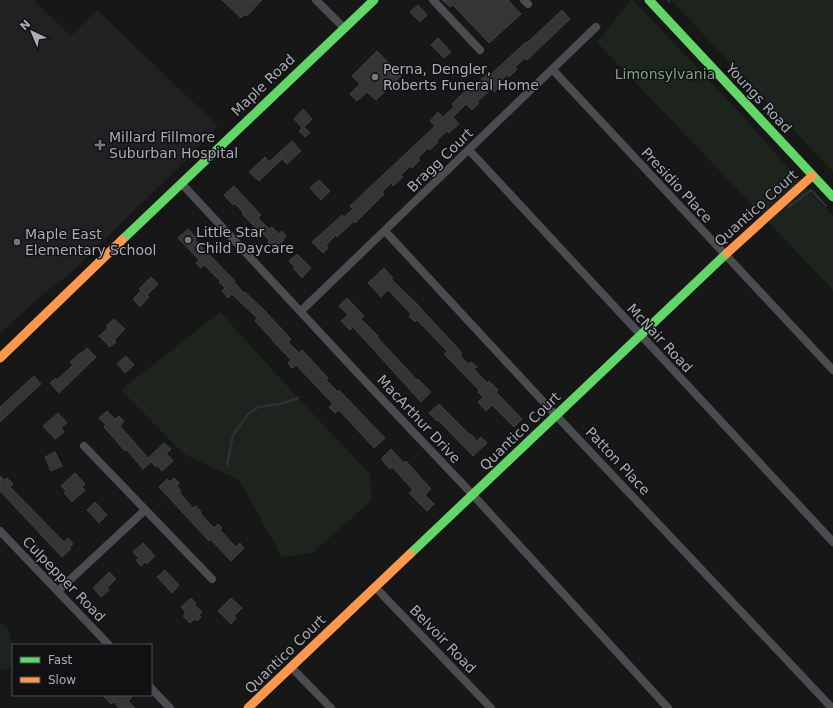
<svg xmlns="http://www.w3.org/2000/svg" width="833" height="708" font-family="'DejaVu Sans',sans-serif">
	<rect width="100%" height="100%" fill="#171717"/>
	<path fill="#212123" d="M0 0H34L71 36 97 10 218 126 183 163 67 276 38 298 0 334Z"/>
	<g fill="#1d241e">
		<path d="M631 0H633L742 115 795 176 833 216V290L597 42Z"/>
		<path d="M671 0H833V172Z"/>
		<path d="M220 312 298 398 370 474 372 500 312 553 282 557 239 480 184 454 121 390Z"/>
		<path d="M0 622 9 630 13 654V666L1 670H0Z"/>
	</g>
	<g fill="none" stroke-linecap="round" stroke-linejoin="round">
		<g stroke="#2a3239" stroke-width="2.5">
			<path d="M668 0 669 2"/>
			<path d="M789 207 811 190 826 206"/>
			<path d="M227 465 233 435 248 414 258 407 280 404 298 398"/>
		</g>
	</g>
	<g fill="#353536" stroke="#3f4043">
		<path d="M222 0H262L247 16 245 14 241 18Z"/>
		<path d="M442 0H508L521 14 489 43 453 5 450 7Z"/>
		<path d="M418 5 427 15 420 22 410 12Z"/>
		<path d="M562 10 570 19 527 60 525 58 515 67 517 69 509 77 507 75 497 84 499 87 494 92 491 89 477 102 479 103 472 110 466 104 453 117 459 124 449 133 447 131 436 141 438 142 430 150 428 148 418 158 420 160 412 168 410 166 401 175 403 177 393 186 391 183 382 192 384 194 355 223 354 221 337 237 336 235 326 245 328 248 323 253 312 242 342 215 344 217 353 209 350 206 435 126 430 121 438 112 443 117 454 107 452 104 466 90 468 92 487 74 489 76 526 42 527 43Z"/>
		<path d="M438 38 451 52 444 58 431 45Z"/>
		<path d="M377 51 401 76 376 100 367 92 357 101 350 94 360 84 352 76Z"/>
		<path d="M303 109 312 119 304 127 310 133 305 137 299 131 302 128 294 119Z"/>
		<path d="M292 141 301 151 287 164 282 159 259 181 249 172 265 157 269 162Z"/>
		<path d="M319 180 330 191 321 200 310 188Z"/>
		<path d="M234 186 261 215 258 218 269 229 272 227 279 234 282 231 286 236 283 239 284 240 274 249 268 242 269 240 258 228 257 229 242 214 243 212 234 203 233 205 224 195Z"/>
		<path d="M188 229 197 238 195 240 235 281 234 282 244 293 245 292 264 310 291 339 288 342 299 353 302 350 328 378 326 380 338 392 339 390 385 438 374 448 339 410 335 413 329 407 333 404 296 365 292 368 288 363 291 360 272 340V339L255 321 257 318 232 294 228 298 222 291 225 288 219 282 220 281 204 265 201 268 196 263 199 260 178 238Z"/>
		<path d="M297 254 311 268 302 278 293 268 295 267 289 261Z"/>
		<path d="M384 268 393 278 391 279 416 303 462 353 460 355 468 364 471 362 477 367 474 369 487 383 489 381 498 390 496 392 522 419 514 427 492 405 486 411 478 402 483 397 478 392 479 390 444 354 447 351 417 320 415 322 409 316 411 314 388 290 381 297 368 283Z"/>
		<path d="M151 277 158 284 147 295 149 297 140 307 133 299 141 291 139 289Z"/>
		<path d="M347 298 364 316 361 319 378 336 377 337 417 380 418 379 431 392 421 402 353 327 350 330 341 321 348 315 339 306Z"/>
		<path d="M114 319 125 329 114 340 116 342 110 347 99 336 108 328 106 326Z"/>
		<path d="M87 348 96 357 59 393 50 383 56 378 57 380 73 365 70 362 81 352 82 353Z"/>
		<path d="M126 356 134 365 125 373 117 364Z"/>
		<path d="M34 376 41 384 0 422V407Z"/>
		<path d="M439 404 470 435 471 434 477 441 481 437 487 443 473 456 438 420 437 421 429 413Z"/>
		<path d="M107 411 115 419 119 416 124 421 120 426 148 458 164 443 171 449 166 453 173 461 162 471 157 465 156 467 151 462 143 469 126 449 125 451 104 427 106 425 99 418Z"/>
		<path d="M58 413 67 423 61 428 64 432 55 439 43 426Z"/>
		<path d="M391 449 404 463 406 461 431 489 425 495 434 504 427 511 409 493 413 490 392 467 390 469 381 459Z"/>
		<path d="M55 452 62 466 51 471 45 457Z"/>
		<path d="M75 473 85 484 82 487 85 490 72 502 64 493 66 491 61 486Z"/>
		<path d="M0 476 4 480 7 478 13 484 10 487 64 542 68 538 73 544 69 548 71 549 62 557 0 491Z"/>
		<path d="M174 478 179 483 177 486 181 491 179 492 193 508 196 506 201 512 200 513 214 528 218 524 222 528 220 530 236 547 240 543 244 548 231 561 210 539 209 541 159 487 167 479 170 482Z"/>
		<path d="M95 502 107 515 99 523 87 510Z"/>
		<path d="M143 543 155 556 147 564 145 562 141 566 136 560 139 558 133 552Z"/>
		<path d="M165 570 179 585 172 593 157 577Z"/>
		<path d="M109 572 116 579 107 588 109 590 101 597 93 588Z"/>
		<path d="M191 598 196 603 194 604 202 612 199 615 201 617 197 621 195 619 190 623 183 616 186 613 181 607Z"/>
		<path d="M231 598 242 608 234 616 236 618 231 624 218 611Z"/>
		<path d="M102 695H134L128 701 135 708H119L114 702 111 704Z"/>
	</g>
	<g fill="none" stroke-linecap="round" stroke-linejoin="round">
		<g stroke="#4b4c50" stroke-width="8">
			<path d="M316 0 344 28"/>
			<path d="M433 0 480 50"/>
			<path d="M524 0 528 4"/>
			<path d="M553 70 833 370"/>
			<path d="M469 150 833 542"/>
			<path d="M182 184 363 379 473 495 668 708"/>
			<path d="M385 231 550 409 832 708"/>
			<path d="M301 311 596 27"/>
			<path d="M84 446 212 579"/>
			<path d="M0 531 109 645"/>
			<path d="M375 587 491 708"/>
			<path d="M58 591 145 510"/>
			<path d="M291 667 331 708"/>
			<path d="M151 688 170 708"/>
		</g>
		<g stroke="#63d668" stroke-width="9">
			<path d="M649 0 833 197"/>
			<path d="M122 240 374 0"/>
			<path d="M410 554 727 253"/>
		</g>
		<g stroke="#ff974d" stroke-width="9">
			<path d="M727 253 812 176"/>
			<path d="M0 358 122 240"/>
			<path d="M248 708 410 554"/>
		</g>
	</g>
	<g fill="#757880" stroke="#111113" stroke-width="1.5">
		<circle cx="375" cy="77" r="4"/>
		<path d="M98 139h4v4h4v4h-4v4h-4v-4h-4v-4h4z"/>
		<circle cx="188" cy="240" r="4"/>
		<circle cx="17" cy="242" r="4"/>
	</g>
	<g text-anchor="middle" stroke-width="3" stroke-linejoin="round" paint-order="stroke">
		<g font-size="14" fill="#a8adb8" stroke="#111113" text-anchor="start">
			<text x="383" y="74">Perna, Dengler,<tspan x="383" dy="16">Roberts Funeral Home</tspan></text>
			<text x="109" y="142">Millard Fillmore<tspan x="109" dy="16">Suburban Hospital</tspan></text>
			<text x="196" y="237">Little Star<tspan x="196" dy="16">Child Daycare</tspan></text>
			<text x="25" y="239">Maple East<tspan x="25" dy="16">Elementary School</tspan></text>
		</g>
		<g font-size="14" fill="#7fa381" stroke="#111113">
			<text x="665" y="79">Limonsylvania</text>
		</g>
		<g font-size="14" fill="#a8adb8" stroke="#111113">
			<text transform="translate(263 85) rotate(-44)" y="5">Maple Road</text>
			<text transform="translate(759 98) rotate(47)" y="5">Youngs Road</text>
			<text transform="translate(440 160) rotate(-44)" y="5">Bragg Court</text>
			<text transform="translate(677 185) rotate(47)" y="5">Presidio Place</text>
			<text transform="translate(756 208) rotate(-42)" y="5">Quantico Court</text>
			<text transform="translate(660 338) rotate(47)" y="5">McNair Road</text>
			<text transform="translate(419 419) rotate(47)" y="5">MacArthur Drive</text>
			<text transform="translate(520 431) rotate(-44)" y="5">Quantico Court</text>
			<text transform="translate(618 461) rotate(47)" y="5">Patton Place</text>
			<text transform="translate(64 579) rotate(46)" y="5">Culpepper Road</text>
			<text transform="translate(443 639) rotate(46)" y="5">Belvoir Road</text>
			<text transform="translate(285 654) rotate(-44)" y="5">Quantico Court</text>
		</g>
	</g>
	<rect x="12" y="644" width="140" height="52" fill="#111113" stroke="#4d4f55"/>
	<rect x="20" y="657" width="20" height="6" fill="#63d668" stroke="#4d4f55"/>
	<text x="48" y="664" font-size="12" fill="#a8adb8">Fast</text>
	<rect x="20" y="677" width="20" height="6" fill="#ff974d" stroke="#4d4f55"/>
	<text x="48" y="684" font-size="12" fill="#a8adb8">Slow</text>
	<g transform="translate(32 32) rotate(316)" stroke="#111113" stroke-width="3" paint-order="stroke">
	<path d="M0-3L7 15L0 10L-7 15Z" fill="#a8adb8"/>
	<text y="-6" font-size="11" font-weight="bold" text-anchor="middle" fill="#a8adb8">N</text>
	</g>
</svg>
